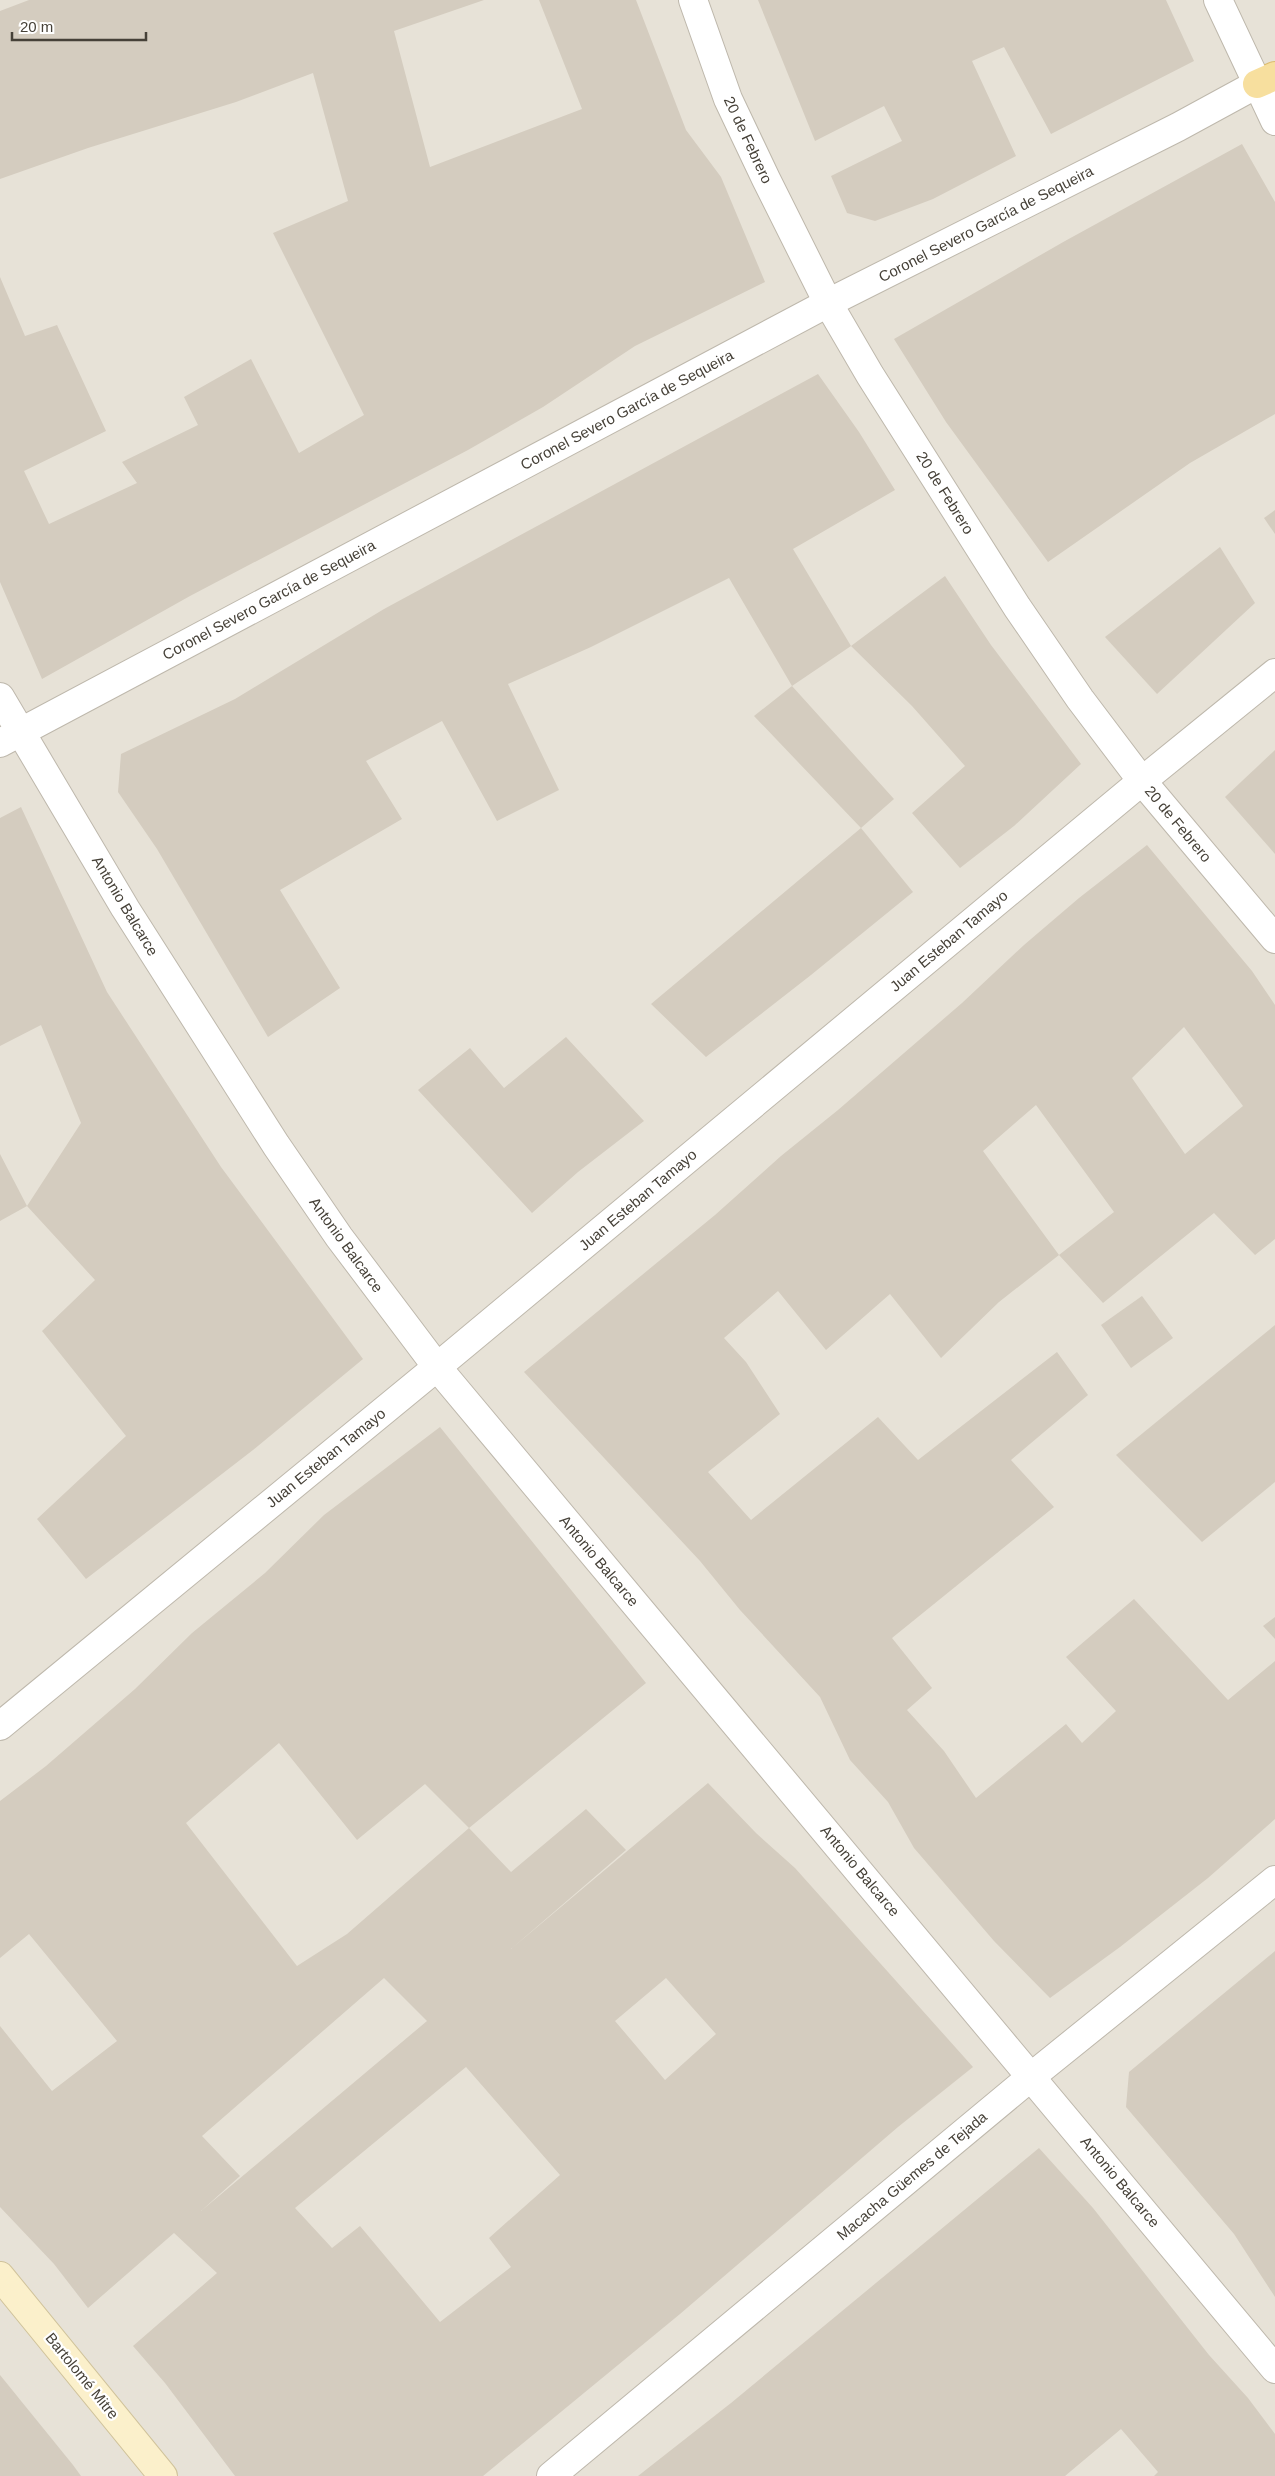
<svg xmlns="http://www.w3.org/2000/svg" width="1275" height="2476" font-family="Arial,sans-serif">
	<rect width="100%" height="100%" fill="#f3f0e9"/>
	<rect fill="#e7e2d7" x="0" y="0" width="1275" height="2476"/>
	<g fill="#d4ccbf" fill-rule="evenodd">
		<path d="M29 0H484L394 31 430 167 582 109 539 0H636L686 130 721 177 765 282 635 346 543 407 468 450 190 596 42 679 0 582V277L25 336 57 325 106 431 24 471 49 524 137 483 122 462 198 425 184 397 251 359 299 453 364 415 273 233 348 201 313 73 236 102 88 148 0 179V11Z"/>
		<path d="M758 0H1166L1194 61 1051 134 1004 47 972 61 1016 156 933 199 875 221 847 213 831 176 902 141 884 106 815 141Z"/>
		<path d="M1242 144 1275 202V414L1190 463 1048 562 946 422 894 339 1065 241Z"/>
		<path d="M818 374 859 432 895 490 793 549 851 646 945 576 991 645 1081 764 1014 826 960 868 912 813 965 766 912 706 851 646 792 686 894 799 861 828 913 892 811 975 706 1057 651 1004 861 828 754 716 792 686 729 578 591 647 508 684 559 790 497 821 442 721 366 761 402 819 280 890 340 988 268 1037 157 849 118 792 121 754 235 699 384 609Z"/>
		<path d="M1275 510V534L1264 518Z"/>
		<path d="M1220 547 1255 603 1157 694 1105 637Z"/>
		<path d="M1275 750V854L1225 797Z"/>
		<path d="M21 807 107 992 221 1167 363 1359 253 1450 86 1579 37 1519 126 1436 42 1331 95 1280 27 1206 0 1221V1154L27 1206 81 1123 41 1025 0 1046V818Z"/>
		<path d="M1147 845 1252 971 1275 1005V1239L1255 1255 1214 1213 1103 1303 1059 1255 1114 1212 1036 1105 983 1151 1059 1255 999 1302 941 1358 890 1294 826 1350 778 1291 724 1338 746 1362 780 1414 708 1472 751 1520 878 1417 918 1460 1057 1352 1088 1395 1011 1460 1054 1507 892 1638 932 1688 907 1710 944 1751 976 1798 1066 1724 1082 1743 1116 1711 1066 1657 1134 1599 1228 1700 1275 1661V1819L1208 1878 1120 1947 1050 1998 994 1941 914 1848 888 1802 850 1760 820 1697 740 1610 700 1561 524 1372 715 1215 781 1156 838 1110 962 1003 1024 945 1079 898ZM1184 1027 1243 1106 1185 1154 1132 1078Z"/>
		<path d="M566 1037 644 1121 578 1172 532 1213 418 1090 470 1048 504 1088Z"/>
		<path d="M1142 1296 1173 1338 1131 1368 1101 1325Z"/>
		<path d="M1275 1325V1482L1202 1542 1116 1455Z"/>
		<path d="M440 1427 646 1683 469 1828 425 1784 357 1840 279 1743 186 1823 297 1966 347 1934 469 1828 511 1872 586 1809 626 1850 511 1949 708 1783 756 1833 795 1868 973 2067 898 2127 680 2314 483 2476H235L165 2383 133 2346 217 2273 174 2233 88 2308 54 2264 0 2207V2026L52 2091 117 2041 29 1934 0 1958V1801L46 1766 135 1689 192 1633 265 1573 324 1515ZM384 1978 427 2021 201 2211 240 2176 202 2136ZM666 1978 716 2034 665 2080 615 2021ZM466 2067 560 2175 489 2238 511 2267 440 2322 360 2226 332 2248 295 2208Z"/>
		<path d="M1275 1617V1639L1263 1626Z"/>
		<path d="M1275 1951V2297L1234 2234 1126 2107 1129 2072Z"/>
		<path d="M1039 2148 1093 2208 1209 2355 1248 2398 1275 2434V2476H1154L1158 2472 1121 2429 1065 2476H638L731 2403Z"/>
		<path d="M0 2375 73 2465 81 2476H0Z"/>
	</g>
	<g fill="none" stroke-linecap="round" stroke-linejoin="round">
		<g stroke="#beb8ac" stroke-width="30">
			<g id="street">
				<path d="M693 0 728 99 766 179 828 303 870 375 1017 607 1080 699 1142 781 1275 939"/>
				<path d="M1218 0 1275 121"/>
				<path d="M0 697 125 908 276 1145 339 1237 437 1367 1275 2369"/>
				<path d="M0 743 828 303 1178 127 1257 84"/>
				<path d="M0 1726 437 1367 1142 781 1275 673"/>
				<path d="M551 2476 1032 2076 1275 1880"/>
			</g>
		</g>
		<g stroke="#d0c39b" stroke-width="30">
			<path id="secondary" d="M0 2276 163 2476"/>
		</g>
		<g stroke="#dcbc6e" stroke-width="30">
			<path id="primary" d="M1257 84 1275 76"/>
		</g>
		<use href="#street" stroke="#fff" stroke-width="28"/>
		<use href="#secondary" stroke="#fbf0cb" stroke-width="28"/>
		<use href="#primary" stroke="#f7df9e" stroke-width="28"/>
	</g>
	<g text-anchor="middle" stroke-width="4.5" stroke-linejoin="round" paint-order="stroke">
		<g font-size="15" fill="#464138" stroke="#fff">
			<text transform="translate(748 140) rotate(65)" y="5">20 de Febrero</text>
			<text transform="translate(986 224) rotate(-27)" y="5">Coronel Severo García de Sequeira</text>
			<text transform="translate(627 410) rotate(-28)" y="5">Coronel Severo García de Sequeira</text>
			<text transform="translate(945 493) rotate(58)" y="5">20 de Febrero</text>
			<text transform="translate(269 600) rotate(-28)" y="5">Coronel Severo García de Sequeira</text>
			<text transform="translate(1178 824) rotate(50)" y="5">20 de Febrero</text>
			<text transform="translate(125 906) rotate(59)" y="5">Antonio Balcarce</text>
			<text transform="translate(949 941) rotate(-40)" y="5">Juan Esteban Tamayo</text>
			<text transform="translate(638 1200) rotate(-40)" y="5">Juan Esteban Tamayo</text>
			<text transform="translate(346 1245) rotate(54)" y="5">Antonio Balcarce</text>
			<text transform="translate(326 1458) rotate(-39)" y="5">Juan Esteban Tamayo</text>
			<text transform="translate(599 1561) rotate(50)" y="5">Antonio Balcarce</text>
			<text transform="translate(860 1871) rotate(50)" y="5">Antonio Balcarce</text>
			<text transform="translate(912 2176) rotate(-40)" y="5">Macacha Güemes de Tejada</text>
			<text transform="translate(1120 2182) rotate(50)" y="5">Antonio Balcarce</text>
			<text transform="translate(82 2376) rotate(51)" y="5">Bartolomé Mitre</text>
		</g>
	</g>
	<path d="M12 32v8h134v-8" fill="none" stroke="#464138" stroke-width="2.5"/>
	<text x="20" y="32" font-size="15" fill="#464138" stroke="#ffffff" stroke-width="4" paint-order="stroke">20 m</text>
</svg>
